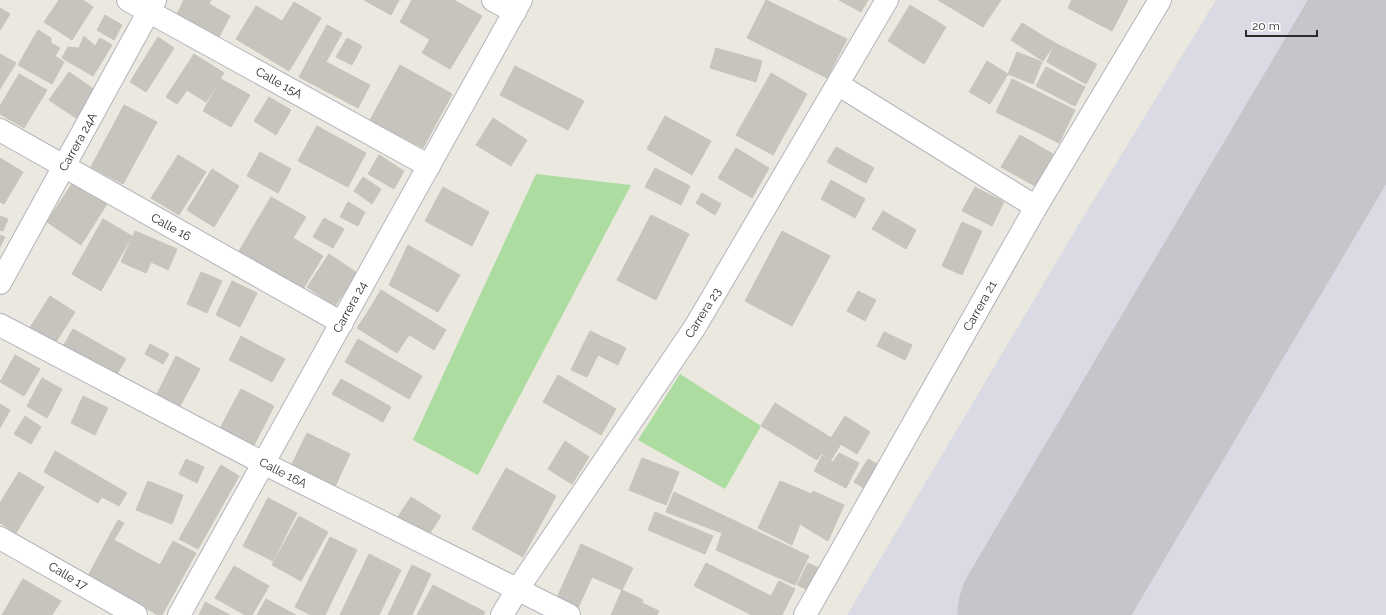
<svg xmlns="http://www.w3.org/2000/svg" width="1386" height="615" font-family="Raleway,sans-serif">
	<rect width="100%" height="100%" fill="#ebe8df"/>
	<path fill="#dadae4" d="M1216 0H1386V615H847L1076 229Z"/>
	<g fill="#addca1">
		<path d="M536 174 631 185 478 475 413 440Z"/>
		<path d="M680 374 761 426 725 489 638 440Z"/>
	</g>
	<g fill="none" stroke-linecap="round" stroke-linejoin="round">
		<path stroke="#c6c5c9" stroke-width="161" d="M1038 615 1386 26"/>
	</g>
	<g fill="#c7c4be" stroke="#c7c4b8">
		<path d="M59 0H83L93 7 72 40 44 22Z"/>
		<path d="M184 0H211L209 4 230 16 218 39 176 16Z"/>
		<path d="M364 0H399L391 15Z"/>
		<path d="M412 0H454L482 16 458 56 400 22Z"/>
		<path d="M766 0 847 39 827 78 747 38Z"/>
		<path d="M839 0H868L861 12Z"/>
		<path d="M938 0H1001L983 27Z"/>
		<path d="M1072 0H1128L1112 31 1068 8Z"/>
		<path d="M294 2 321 18 289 71 236 39 256 6 282 21Z"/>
		<path d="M910 5 946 27 924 64 888 41Z"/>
		<path d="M0 8 10 14 0 30Z"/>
		<path d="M105 15 122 25 114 40 97 30Z"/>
		<path d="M1022 23 1055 43 1043 61 1011 40Z"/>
		<path d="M327 25 342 33 326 62 370 85 358 108 299 77Z"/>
		<path d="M38 30 51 38V43L60 48 55 56 64 62 52 84 18 65Z"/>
		<path d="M84 36 95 46 100 38 112 45 93 76 62 58 68 47 79 48Z"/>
		<path d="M158 37 174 48 146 92 130 82Z"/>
		<path d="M347 38 362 46 352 65 336 57Z"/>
		<path d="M430 39 458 56 450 69 422 53Z"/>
		<path d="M1055 43 1097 64 1086 84 1047 62Z"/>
		<path d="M716 48 762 61 756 82 710 68Z"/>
		<path d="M1017 52 1042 62 1033 84 1008 74Z"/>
		<path d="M0 54 16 63 0 89Z"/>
		<path d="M194 54 224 73 206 102 187 90 177 104 166 97Z"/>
		<path d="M987 61 1008 74 990 104 969 92Z"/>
		<path d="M400 65 452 94 423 148 370 120Z"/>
		<path d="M515 66 584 101 568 130 500 95Z"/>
		<path d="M1046 67 1085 87 1075 106 1036 86Z"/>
		<path d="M69 72 95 90 76 118 49 100Z"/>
		<path d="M771 73 807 94 773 155 736 135Z"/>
		<path d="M19 74 47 90 24 128 0 114V106Z"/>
		<path d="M221 79 250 95 231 127 203 111Z"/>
		<path d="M1012 79 1075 110 1059 143 996 112Z"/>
		<path d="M269 97 291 110 276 135 254 121Z"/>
		<path d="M124 105 157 122 123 184 91 167Z"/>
		<path d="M665 116 711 141 692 175 647 149Z"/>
		<path d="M493 118 527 140 511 166 476 145Z"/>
		<path d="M317 126 366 153 348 187 298 161Z"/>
		<path d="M1020 135 1053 154 1035 186 1001 167Z"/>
		<path d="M836 147 874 168 866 183 827 162Z"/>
		<path d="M736 148 769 168 752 198 718 178Z"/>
		<path d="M260 152 291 169 278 193 247 176Z"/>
		<path d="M178 155 206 172 179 215 151 198Z"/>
		<path d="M379 155 404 171 394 189 368 174Z"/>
		<path d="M0 158 23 172 4 204 0 202Z"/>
		<path d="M655 168 690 186 681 205 645 187Z"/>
		<path d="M212 169 239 186 214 227 187 210Z"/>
		<path d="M363 177 381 189 372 204 354 191Z"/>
		<path d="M831 180 865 199 855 218 821 199Z"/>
		<path d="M73 182 107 204 81 245 47 222Z"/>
		<path d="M443 187 489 212 472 246 425 221Z"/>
		<path d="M975 187 1004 202 992 226 962 211Z"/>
		<path d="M702 193 721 204 715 215 696 203Z"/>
		<path d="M271 197 306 217 293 238 323 256 303 289 239 251Z"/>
		<path d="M348 202 365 212 358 226 340 217Z"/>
		<path d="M883 211 916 230 906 249 872 229Z"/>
		<path d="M651 215 689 234 656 300 617 280Z"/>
		<path d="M0 216 8 219 3 231 0 230Z"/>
		<path d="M324 218 344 229 333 248 313 237Z"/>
		<path d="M103 219 132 236 101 291 72 274Z"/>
		<path d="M962 222 982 231 962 275 942 266Z"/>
		<path d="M135 231 177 249 168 270 151 262 146 273 121 262Z"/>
		<path d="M782 231 830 256 792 326 745 301Z"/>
		<path d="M0 235 5 237 0 247Z"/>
		<path d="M408 245 460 275 438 312 389 285Z"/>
		<path d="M329 254 357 273 335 306 307 287Z"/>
		<path d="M201 272 222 281 207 313 187 304Z"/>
		<path d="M232 281 257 293 240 327 216 315Z"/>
		<path d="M381 290 446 330 434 350 369 310Z"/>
		<path d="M858 291 876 300 865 321 847 311Z"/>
		<path d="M50 296 75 312 54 345 29 329Z"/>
		<path d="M369 310 409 335 397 353 357 328Z"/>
		<path d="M73 329 126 359 115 377 62 348Z"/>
		<path d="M590 331 626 348 618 365 582 347Z"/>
		<path d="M884 332 912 345 905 360 877 346Z"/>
		<path d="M241 336 261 347 249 370 229 360Z"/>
		<path d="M358 339 422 376 409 399 345 362Z"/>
		<path d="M150 344 169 354 163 364 145 354Z"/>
		<path d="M261 347 285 359 272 382 249 370Z"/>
		<path d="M582 347 598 355 587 377 571 370Z"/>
		<path d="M15 355 40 369 24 396 0 382Z"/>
		<path d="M176 356 200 369 179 408 156 396Z"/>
		<path d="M558 375 616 409 601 435 543 402Z"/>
		<path d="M42 378 62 389 47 418 27 406Z"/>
		<path d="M341 379 372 396 363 411 332 394Z"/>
		<path d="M241 389 274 406 251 451 217 434Z"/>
		<path d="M83 396 108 408 95 435 71 423Z"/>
		<path d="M372 396 391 407 383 422 363 411Z"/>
		<path d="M775 403 841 444 831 460 821 454 817 460 761 426Z"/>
		<path d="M0 404 10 410 0 428Z"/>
		<path d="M25 416 41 427 31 444 14 434Z"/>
		<path d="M845 416 870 432 857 454 831 438Z"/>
		<path d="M307 433 350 454 333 491 289 470Z"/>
		<path d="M565 441 589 457 572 484 548 469Z"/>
		<path d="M55 451 127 493 119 506 102 497 98 503 44 472Z"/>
		<path d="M839 453 859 463 846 488 814 471 822 456 833 462Z"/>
		<path d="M642 458 679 472 666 505 629 490Z"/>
		<path d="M186 459 204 467 197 483 179 474Z"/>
		<path d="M868 459 879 465 865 489 854 482Z"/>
		<path d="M221 465 239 476 198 549 179 539Z"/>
		<path d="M506 468 556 496 523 557 472 529Z"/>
		<path d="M19 472 44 487 16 533 0 523V503Z"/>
		<path d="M148 481 183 495 172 524 136 510Z"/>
		<path d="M780 481 812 494 813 491 844 505 828 541 800 524 792 545 758 528Z"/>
		<path d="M674 492 809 556 795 585 716 550 722 533 666 512Z"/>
		<path d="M411 497 441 516 424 542 394 523Z"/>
		<path d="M268 498 297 513 273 561 243 546Z"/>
		<path d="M655 512 713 536 705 554 648 530Z"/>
		<path d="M299 516 328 532 301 581 272 565Z"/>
		<path d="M118 520 124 523 114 540 160 565 173 541 196 553 162 615H158L88 576Z"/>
		<path d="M330 537 357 550 325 615H311L295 607Z"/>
		<path d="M581 544 633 568 622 590 592 577 577 610 556 600Z"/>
		<path d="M369 554 401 570 379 615H340Z"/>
		<path d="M706 563 771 596 779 581 795 589 782 615H752L694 586Z"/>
		<path d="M808 563 823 570 812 592 797 585Z"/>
		<path d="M412 565 431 574 412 615H388Z"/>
		<path d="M234 566 269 586 252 615H245L215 598Z"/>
		<path d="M23 579 61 601 52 615H2Z"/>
		<path d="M433 585 485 612 483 615H417Z"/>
		<path d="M622 590 643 600 642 603 659 611 657 615H611Z"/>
		<path d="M266 599 296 615H257Z"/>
		<path d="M205 602 230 615H199Z"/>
	</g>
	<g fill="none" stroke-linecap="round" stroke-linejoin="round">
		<g stroke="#b2b3bd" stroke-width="24">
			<g id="minor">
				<path d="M128 0 429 166"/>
				<path d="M493 0 515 12"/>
				<path d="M839 85 1036 207"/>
				<path d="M0 130 342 323"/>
				<path d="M0 283 155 0"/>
				<path d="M0 325 263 463 569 615"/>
				<path d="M0 538 136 615"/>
				<path d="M179 615 521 0"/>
				<path d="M502 615 517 590 695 327 887 0"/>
			</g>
		</g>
		<g stroke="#b2b3bd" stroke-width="24">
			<path id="tertiary" d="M805 615 1036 207 1160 0"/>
		</g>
		<use href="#minor" stroke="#fff" stroke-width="22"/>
		<use href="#tertiary" stroke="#fff" stroke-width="22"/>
	</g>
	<g text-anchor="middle" stroke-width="3" stroke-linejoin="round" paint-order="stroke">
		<g font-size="12" fill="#2b2b2b" stroke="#fff">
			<text transform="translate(279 83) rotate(29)" y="4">Calle 15A</text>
			<text transform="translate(78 142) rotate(-61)" y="4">Carrera 24A</text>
			<text transform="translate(171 227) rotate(29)" y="4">Calle 16</text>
			<text transform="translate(980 306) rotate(-61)" y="4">Carrera 21</text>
			<text transform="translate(350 307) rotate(-61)" y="4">Carrera 24</text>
			<text transform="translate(703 313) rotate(-58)" y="4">Carrera 23</text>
			<text transform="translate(283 473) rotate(27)" y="4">Calle 16A</text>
			<text transform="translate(68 576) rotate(30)" y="4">Calle 17</text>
		</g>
	</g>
	<path d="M1246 30v6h71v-6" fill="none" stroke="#2b2b2b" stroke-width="2"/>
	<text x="1252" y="30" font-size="12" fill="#2b2b2b" stroke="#ffffff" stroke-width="3" paint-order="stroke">20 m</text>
</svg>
